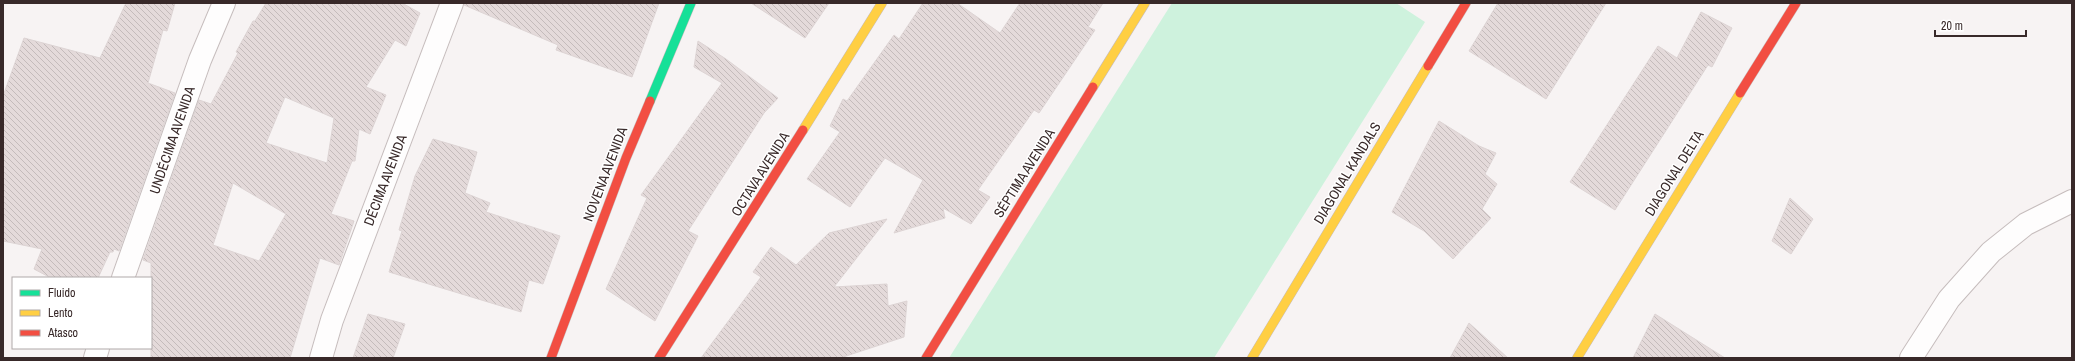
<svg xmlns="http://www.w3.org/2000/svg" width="2075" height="361" font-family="'Archivo Narrow',sans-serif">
	<defs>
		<pattern id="building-back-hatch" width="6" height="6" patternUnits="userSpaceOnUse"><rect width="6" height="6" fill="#e4dada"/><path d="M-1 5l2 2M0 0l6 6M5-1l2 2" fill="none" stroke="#c4bbbb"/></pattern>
	</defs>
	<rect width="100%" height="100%" fill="#f7f3f3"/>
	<path fill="#cef2dd" d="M1172 3H1396L1425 22 1214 358H949Z"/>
	<g fill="url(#building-back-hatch)" stroke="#ddd4d4" fill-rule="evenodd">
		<path d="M126 3H175L167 31 163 30 148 83 175 93 119 251 114 249 113 252H110L98 278H51L34 269 42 249 3 241V96L24 38 100 58Z"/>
		<path d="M266 3H402L420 13 406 46 395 40 366 87 386 95 370 134 359 129 355 161H352L331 214 354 221 339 265 320 258 290 358H151V263L143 260 199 100 211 104 238 53 236 52 253 21H255ZM285 97 334 118 327 163 266 143ZM233 183 286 214 259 261 213 245Z"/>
		<path d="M464 3H659L632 77 556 50 558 45 464 5Z"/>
		<path d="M751 3H829L805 38Z"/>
		<path d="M923 3H957L1000 33 1020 3H1103L1088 27 1095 30 1039 113 1034 110 978 190 990 197 971 224 943 208 945 218 894 233 923 180 885 158 850 207 807 179 840 132 830 126 843 99 847 101 894 35 899 39Z"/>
		<path d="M1498 3H1606L1546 99 1469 51Z"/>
		<path d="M1701 12 1732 28 1712 67 1708 65 1615 210 1570 182 1658 46 1677 58Z"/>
		<path d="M698 41 726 59 778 98 764 113 688 231 698 236 655 321 606 289 647 198 641 195 722 83 694 67Z"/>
		<path d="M1439 121 1479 146 1496 153 1485 174 1497 184 1482 209 1491 218 1453 259 1424 231 1392 212Z"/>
		<path d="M433 139 477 152 465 193 490 203 486 212 560 236 543 284 529 280 521 312 389 272 402 231 399 230 415 176Z"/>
		<path d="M1790 198 1813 219 1791 254 1772 241Z"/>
		<path d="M887 219 834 287 887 284 888 306 907 301 904 337 840 358H701L761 277 753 272 771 247 796 265 829 233Z"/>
		<path d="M368 314 405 324 393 358H353Z"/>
		<path d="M1655 314 1725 358H1633Z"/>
		<path d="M1469 323 1508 358H1450Z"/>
	</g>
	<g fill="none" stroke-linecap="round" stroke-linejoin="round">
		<g stroke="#c6bdbd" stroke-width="24">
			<g id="street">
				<path d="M123 278 200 60 224 3"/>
				<path d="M95 358 98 348"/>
				<path d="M321 358 332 320 452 3"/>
				<path d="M1911 358 1949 299 1991 252 2026 224 2072 201"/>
			</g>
		</g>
		<g stroke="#c6bdbd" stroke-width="10">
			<path id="fast" d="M650 101 691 3"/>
		</g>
		<g stroke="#c6bdbd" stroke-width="10">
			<g id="slow">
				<path d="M1093 87 1145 3"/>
				<path d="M803 130 882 3"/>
				<path d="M1252 358 1428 66"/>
				<path d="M1577 358 1740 93"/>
			</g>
		</g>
		<g stroke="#c6bdbd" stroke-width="10">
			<g id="jam">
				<path d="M1428 66 1466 3"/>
				<path d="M1740 93 1796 3"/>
				<path d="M551 358 626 158 650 101"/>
				<path d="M659 358 803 130"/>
				<path d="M926 358 1093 87"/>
			</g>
		</g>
		<use href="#street" stroke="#fefdfd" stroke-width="22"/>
		<use href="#fast" stroke="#16e098" stroke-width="9"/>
		<use href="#slow" stroke="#ffcf43" stroke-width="9"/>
		<use href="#jam" stroke="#f24e42" stroke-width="9"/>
	</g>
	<g text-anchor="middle" stroke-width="3" stroke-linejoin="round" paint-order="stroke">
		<g font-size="14" fill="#382929" stroke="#fff">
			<text transform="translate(172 140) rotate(-71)" y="5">UNDÉCIMA AVENIDA</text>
			<text transform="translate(1024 173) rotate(-58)" y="5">SÉPTIMA AVENIDA</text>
			<text transform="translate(1347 173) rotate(-59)" y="5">DIAGONAL KANDALS</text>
			<text transform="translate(1674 173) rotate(-58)" y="5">DIAGONAL DELTA</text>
			<text transform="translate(605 174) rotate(-69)" y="5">NOVENA AVENIDA</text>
			<text transform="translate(760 174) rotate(-58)" y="5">OCTAVA AVENIDA</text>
			<text transform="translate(385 180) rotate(-69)" y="5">DÉCIMA AVENIDA</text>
		</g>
	</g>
	<rect width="2075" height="361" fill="none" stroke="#382929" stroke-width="8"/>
	<rect x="12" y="277" width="140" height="72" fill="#ffffff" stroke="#afa9a9"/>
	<rect x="20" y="290" width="20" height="6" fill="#16e098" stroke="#afa9a9"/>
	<text x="48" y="297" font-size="12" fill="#382929">Fluido</text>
	<rect x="20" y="310" width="20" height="6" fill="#ffcf43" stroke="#afa9a9"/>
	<text x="48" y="317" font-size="12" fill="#382929">Lento</text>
	<rect x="20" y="330" width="20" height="6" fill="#f24e42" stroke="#afa9a9"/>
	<text x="48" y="337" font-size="12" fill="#382929">Atasco</text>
	<path d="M1935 30v6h91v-6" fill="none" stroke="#382929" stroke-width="2"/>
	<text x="1941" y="30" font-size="12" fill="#382929" stroke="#ffffff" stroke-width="3" paint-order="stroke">20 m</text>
</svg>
